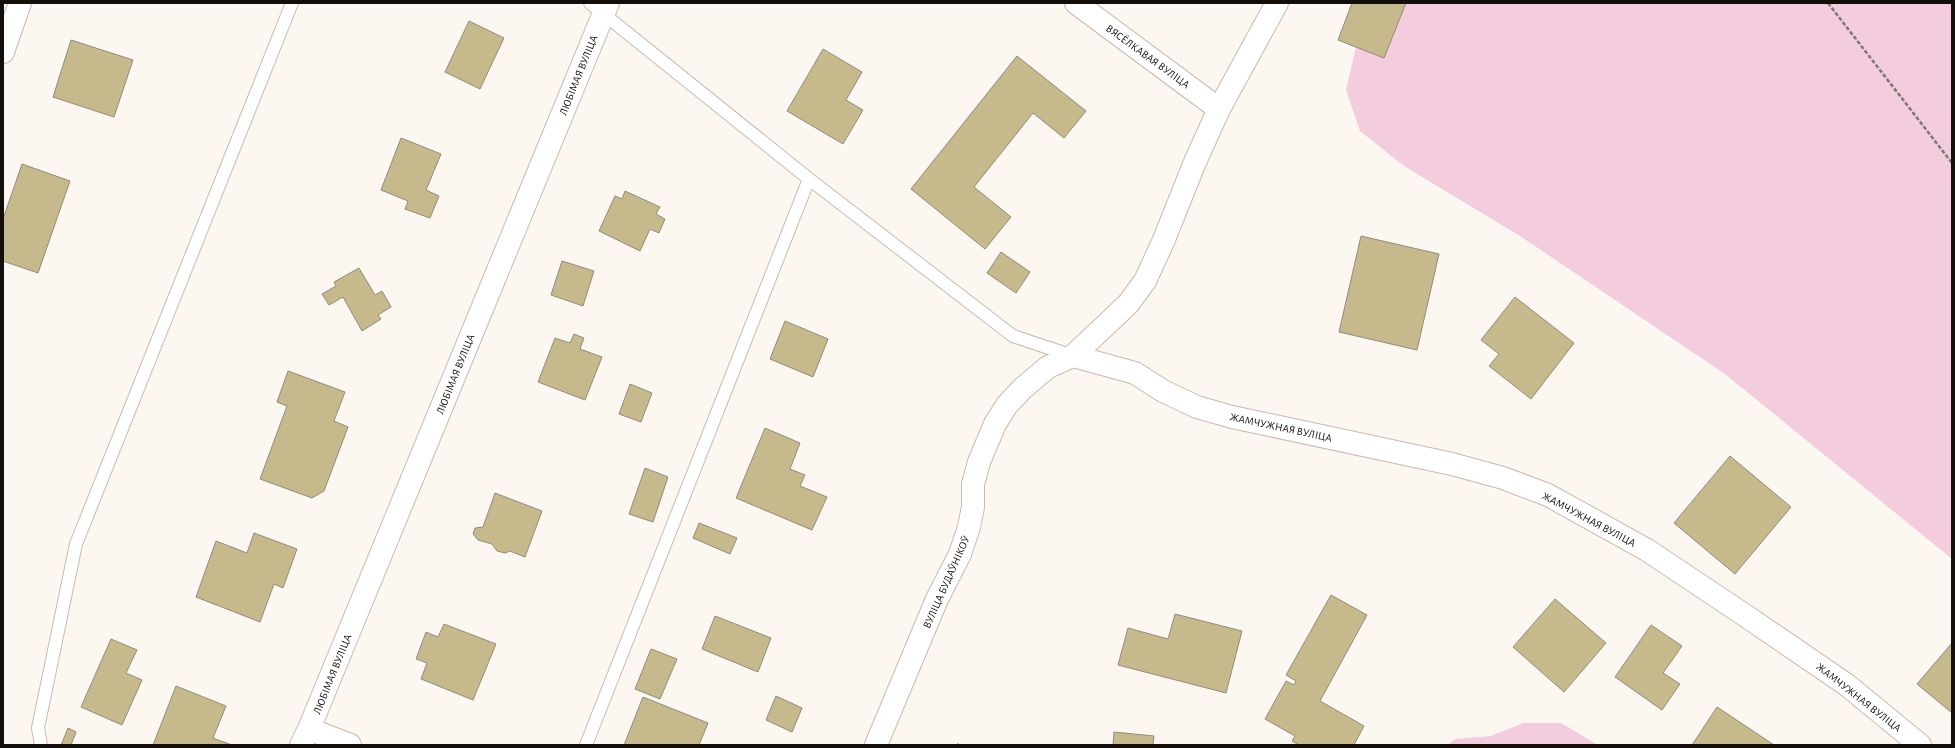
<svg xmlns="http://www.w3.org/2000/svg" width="1955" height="748" font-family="'Alegreya Sans',sans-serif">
	<rect width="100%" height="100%" fill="#fdf7f2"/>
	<g fill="#f3cddd">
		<path d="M1366 3H1952V559L1725 374 1520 236 1404 166 1360 131 1346 90Z"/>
		<path d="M1523 723H1561L1598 745H1448L1455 739 1491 736Z"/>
	</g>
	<g fill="#c6b98b" stroke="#908c7c">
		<path d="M1352 3H1406L1384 58 1338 40Z"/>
		<path d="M469 21 504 38 480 89 445 72Z"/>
		<path d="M71 40 133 60 114 117 53 97Z"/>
		<path d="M823 49 862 72 846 100 863 110 843 144 787 111Z"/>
		<path d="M1017 56 1086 111 1064 138 1033 113 974 187 1011 217 985 249 911 189Z"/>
		<path d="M401 138 441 154 426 190 439 196 430 218 405 209 408 201 381 190Z"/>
		<path d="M22 164 70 181 38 273 3 261V219Z"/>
		<path d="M625 191 660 207 656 214 665 219 659 233 650 229 640 251 599 231 615 196 622 199Z"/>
		<path d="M1361 236 1439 254 1417 350 1339 332Z"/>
		<path d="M1001 252 1030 272 1016 293 987 273Z"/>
		<path d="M562 261 594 271 583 306 551 295Z"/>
		<path d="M359 268 375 295 382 291 391 307 378 315 381 319 362 331 343 297 329 305 322 294 336 286 334 282Z"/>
		<path d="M1515 297 1574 343 1531 399 1489 366 1499 354 1481 340Z"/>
		<path d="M785 321 828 339 813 377 770 359Z"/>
		<path d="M574 334 584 338 580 349 602 357 585 400 538 382 555 338 570 343Z"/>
		<path d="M288 371 345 392 334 421 348 427 324 491 312 498 260 479 287 406 277 402Z"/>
		<path d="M630 384 652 393 641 422 619 414Z"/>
		<path d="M765 428 800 443 790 469 805 475 800 486 827 497 812 530 736 498Z"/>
		<path d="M1730 456 1791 507 1735 574 1674 523Z"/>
		<path d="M645 468 668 477 653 522 629 514Z"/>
		<path d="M495 493 542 511 525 557 510 551 505 553 497 551 492 544 478 540 473 534 475 528 483 527Z"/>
		<path d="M699 523 737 538 730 554 693 538Z"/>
		<path d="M254 533 297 549 283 588 274 584 260 622 196 597 216 541 247 553Z"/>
		<path d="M1331 595 1367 615 1320 701 1364 726 1354 745H1299L1292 741 1295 736 1265 719 1286 681 1294 685 1296 681 1286 675Z"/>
		<path d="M1555 599 1606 643 1564 692 1513 647Z"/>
		<path d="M1175 614 1242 631 1226 693 1118 665 1128 628 1168 639Z"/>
		<path d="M715 616 771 638 758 672 702 649Z"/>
		<path d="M444 624 496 644 473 700 421 679 427 663 416 659 426 632 438 637Z"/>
		<path d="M1651 625 1682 646 1663 673 1680 684 1662 710 1615 677Z"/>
		<path d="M111 639 137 650 126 673 142 680 122 725 81 707Z"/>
		<path d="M1952 643V713L1917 684Z"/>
		<path d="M651 649 677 659 660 699 635 689Z"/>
		<path d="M176 686 226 706 213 738 232 745H153Z"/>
		<path d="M776 696 802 708 792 732 766 720Z"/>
		<path d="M643 697 708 723 699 745H624Z"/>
		<path d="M1717 707 1774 745H1692Z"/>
		<path d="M68 728 76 732 71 745H61Z"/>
		<path d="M1114 732 1154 736 1153 745H1113Z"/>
	</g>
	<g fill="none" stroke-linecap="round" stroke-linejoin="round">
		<g stroke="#c9baaf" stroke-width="14">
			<g id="lane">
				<path d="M809 179 1013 336 1073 356"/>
				<path d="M41 745 38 728 76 544 292 3"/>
				<path d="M586 745 809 179 590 3"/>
			</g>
		</g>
		<g stroke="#c9baaf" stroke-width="24">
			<g id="street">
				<path d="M1076 3 1219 109"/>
				<path d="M3 52 20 3"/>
				<path d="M1073 356 1135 373 1163 391 1197 407 1232 417 1452 464 1503 478 1548 495 1647 550 1743 614 1847 685 1920 745"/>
				<path d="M309 729 350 745"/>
				<path d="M301 745 309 729 608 3"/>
				<path d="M876 745 937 599 960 554 969 527 973 507V484L979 462 995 424 1007 405 1023 388 1048 367 1073 356 1128 304 1145 281 1163 242 1195 162 1219 109 1277 3"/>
			</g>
		</g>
		<g stroke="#7e7874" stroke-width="2.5" stroke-dasharray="4 2" stroke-linecap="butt">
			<path d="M1828 3 1952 163"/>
			<path d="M957 744 958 745"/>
		</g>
		<use href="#lane" stroke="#fff" stroke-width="12"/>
		<use href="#street" stroke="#fff" stroke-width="22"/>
	</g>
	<g text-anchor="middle" stroke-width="3" stroke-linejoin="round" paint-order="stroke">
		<g font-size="11" fill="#130e0a" stroke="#fff">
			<text transform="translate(1148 56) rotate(36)" y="4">ВЯСЁЛКАВАЯ ВУЛІЦА</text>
			<text transform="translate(578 75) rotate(-68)" y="4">ЛЮБІМАЯ ВУЛІЦА</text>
			<text transform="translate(455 374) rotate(-68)" y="4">ЛЮБІМАЯ ВУЛІЦА</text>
			<text transform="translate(1281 427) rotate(12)" y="4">ЖАМЧУЖНАЯ ВУЛІЦА</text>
			<text transform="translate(1589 519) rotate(28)" y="4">ЖАМЧУЖНАЯ ВУЛІЦА</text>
			<text transform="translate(946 582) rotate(-66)" y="4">ВУЛІЦА БУДАЎНІКОЎ</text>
			<text transform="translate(332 674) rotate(-68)" y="4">ЛЮБІМАЯ ВУЛІЦА</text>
			<text transform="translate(1859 697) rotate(38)" y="4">ЖАМЧУЖНАЯ ВУЛІЦА</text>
		</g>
	</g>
	<rect width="1955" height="748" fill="none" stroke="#130e0a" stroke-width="8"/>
</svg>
